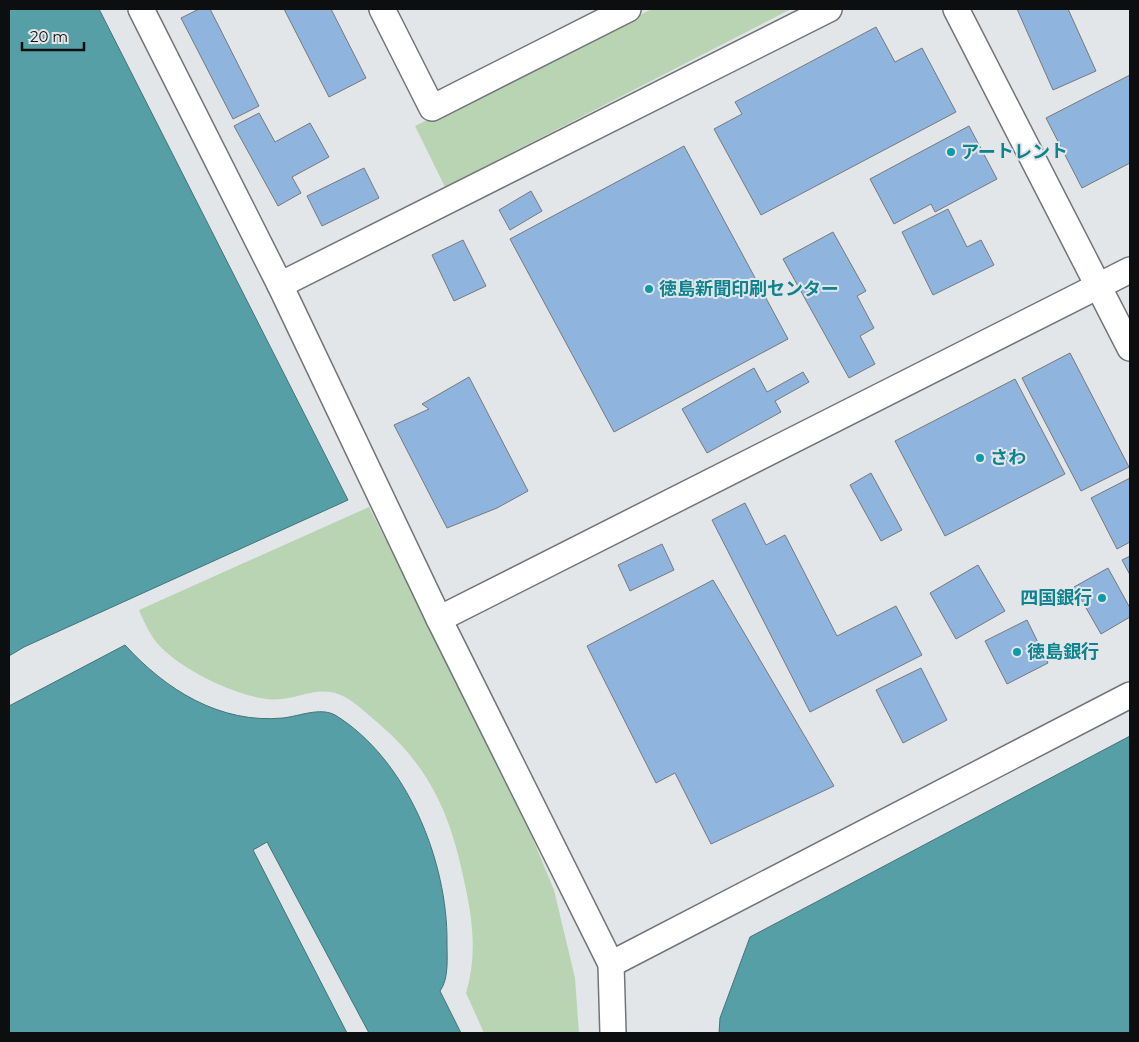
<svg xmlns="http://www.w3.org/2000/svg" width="1139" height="1042" font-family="Montserrat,'Noto Sans JP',sans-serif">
	<rect width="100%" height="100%" fill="#e3e6e9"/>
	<g fill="#b9d4b2">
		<path d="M652 9H791L445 187 415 126Z"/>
		<path d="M369 507 514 793 554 890 575 978 579 1033H484L466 993C477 957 473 921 465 885 451 814 429 764 372 718 362 709 350 698 338 694 318 687 301 697 282 699 249 704 178 669 157 643 149 633 144 622 139 610Z"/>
	</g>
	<g fill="#579fa7" stroke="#417479">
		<path d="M9 9H99L348 500 24 647 9 656Z"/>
		<path d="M125 645C166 690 220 724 283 718 300 716 320 707 335 715 407 759 448 862 447 943 447 958 449 979 440 991L461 1033H369L267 842 253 850 347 1033H9V706Z"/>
		<path d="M1130 736V1033H719L720 1018 750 937Z"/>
	</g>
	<g fill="#8fb4de" stroke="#77797d">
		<path d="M199 9H210L259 106 233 119 181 18Z"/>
		<path d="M284 9H331L366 78 329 97Z"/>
		<path d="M1017 9H1068L1096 71 1053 90Z"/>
		<path d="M876 27 895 62 922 48 956 112 761 215 714 129 742 114 735 102Z"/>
		<path d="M1130 75V163L1082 188 1046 118Z"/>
		<path d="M259 113 275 142 310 123 329 157 292 177 301 193 278 206 234 126Z"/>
		<path d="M969 126 997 179 935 212 931 204 894 224 870 179Z"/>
		<path d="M684 146 788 339 614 432 510 239Z"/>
		<path d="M364 168 379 198 322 226 307 196Z"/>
		<path d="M531 191 542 211 510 230 499 210Z"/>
		<path d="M948 209 967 247 981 240 994 265 933 295 902 232Z"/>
		<path d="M833 232 866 291 857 296 874 328 860 336 875 364 849 378 783 259Z"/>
		<path d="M463 240 486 286 454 301 432 255Z"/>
		<path d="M1070 353 1129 467 1081 491 1022 378Z"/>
		<path d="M754 368 767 392 803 372 809 382 775 401 781 412 707 453 682 409Z"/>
		<path d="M469 377 528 491 497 508 447 528 394 425 429 409 422 404Z"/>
		<path d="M1015 379 1065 474 945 536 895 441Z"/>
		<path d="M871 473 902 530 881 541 850 485Z"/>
		<path d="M1130 478V542L1117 549 1091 498Z"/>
		<path d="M745 503 766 545 785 535 837 636 896 606 922 655 810 712 712 520Z"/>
		<path d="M662 544 674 570 630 591 618 565Z"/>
		<path d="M1130 556V575L1122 560Z"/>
		<path d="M978 565 1005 611 956 639 930 593Z"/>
		<path d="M1108 568 1130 608V617L1101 634 1074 587Z"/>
		<path d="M713 580 834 786 711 844 675 773 656 783 587 646Z"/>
		<path d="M1027 620 1048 663 1007 684 985 641Z"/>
		<path d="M921 668 947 720 903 743 876 690Z"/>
	</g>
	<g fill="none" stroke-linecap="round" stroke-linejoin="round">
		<g stroke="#727578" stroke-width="28">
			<g id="minor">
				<path d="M141 9 280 285 439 619 611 964"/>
				<path d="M382 9 432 108 628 9"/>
				<path d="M956 9 1130 348"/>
				<path d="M280 285 829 9"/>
				<path d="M439 619 1130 270"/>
				<path d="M613 1033 611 964 1130 695"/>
			</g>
		</g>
		<use href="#minor" stroke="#fff" stroke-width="25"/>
	</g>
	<g fill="#0f9aa8" stroke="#e3e6e9" stroke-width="2">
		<circle cx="951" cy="152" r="5"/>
		<circle cx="649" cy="289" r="5"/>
		<circle cx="980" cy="458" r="5"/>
		<circle cx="1102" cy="598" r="5"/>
		<circle cx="1017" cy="652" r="5"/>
	</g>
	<g text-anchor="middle" stroke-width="4" stroke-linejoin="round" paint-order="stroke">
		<g font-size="18" font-weight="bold" fill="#0d838f" stroke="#e3e6e9" text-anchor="start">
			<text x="961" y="158">アートレント</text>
			<text x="659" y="295">徳島新聞印刷センター</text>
			<text x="990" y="464">さわ</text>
			<text x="1092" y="604" text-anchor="end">四国銀行</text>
			<text x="1027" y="658">徳島銀行</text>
		</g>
	</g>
	<rect width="1139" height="1042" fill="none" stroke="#0d0e0f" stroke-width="20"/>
	<path d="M22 42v8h62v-8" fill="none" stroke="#0d0e0f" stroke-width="2.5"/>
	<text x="30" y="42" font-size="15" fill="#0d0e0f" stroke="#e3e6e9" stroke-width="4" paint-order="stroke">20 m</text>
</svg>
